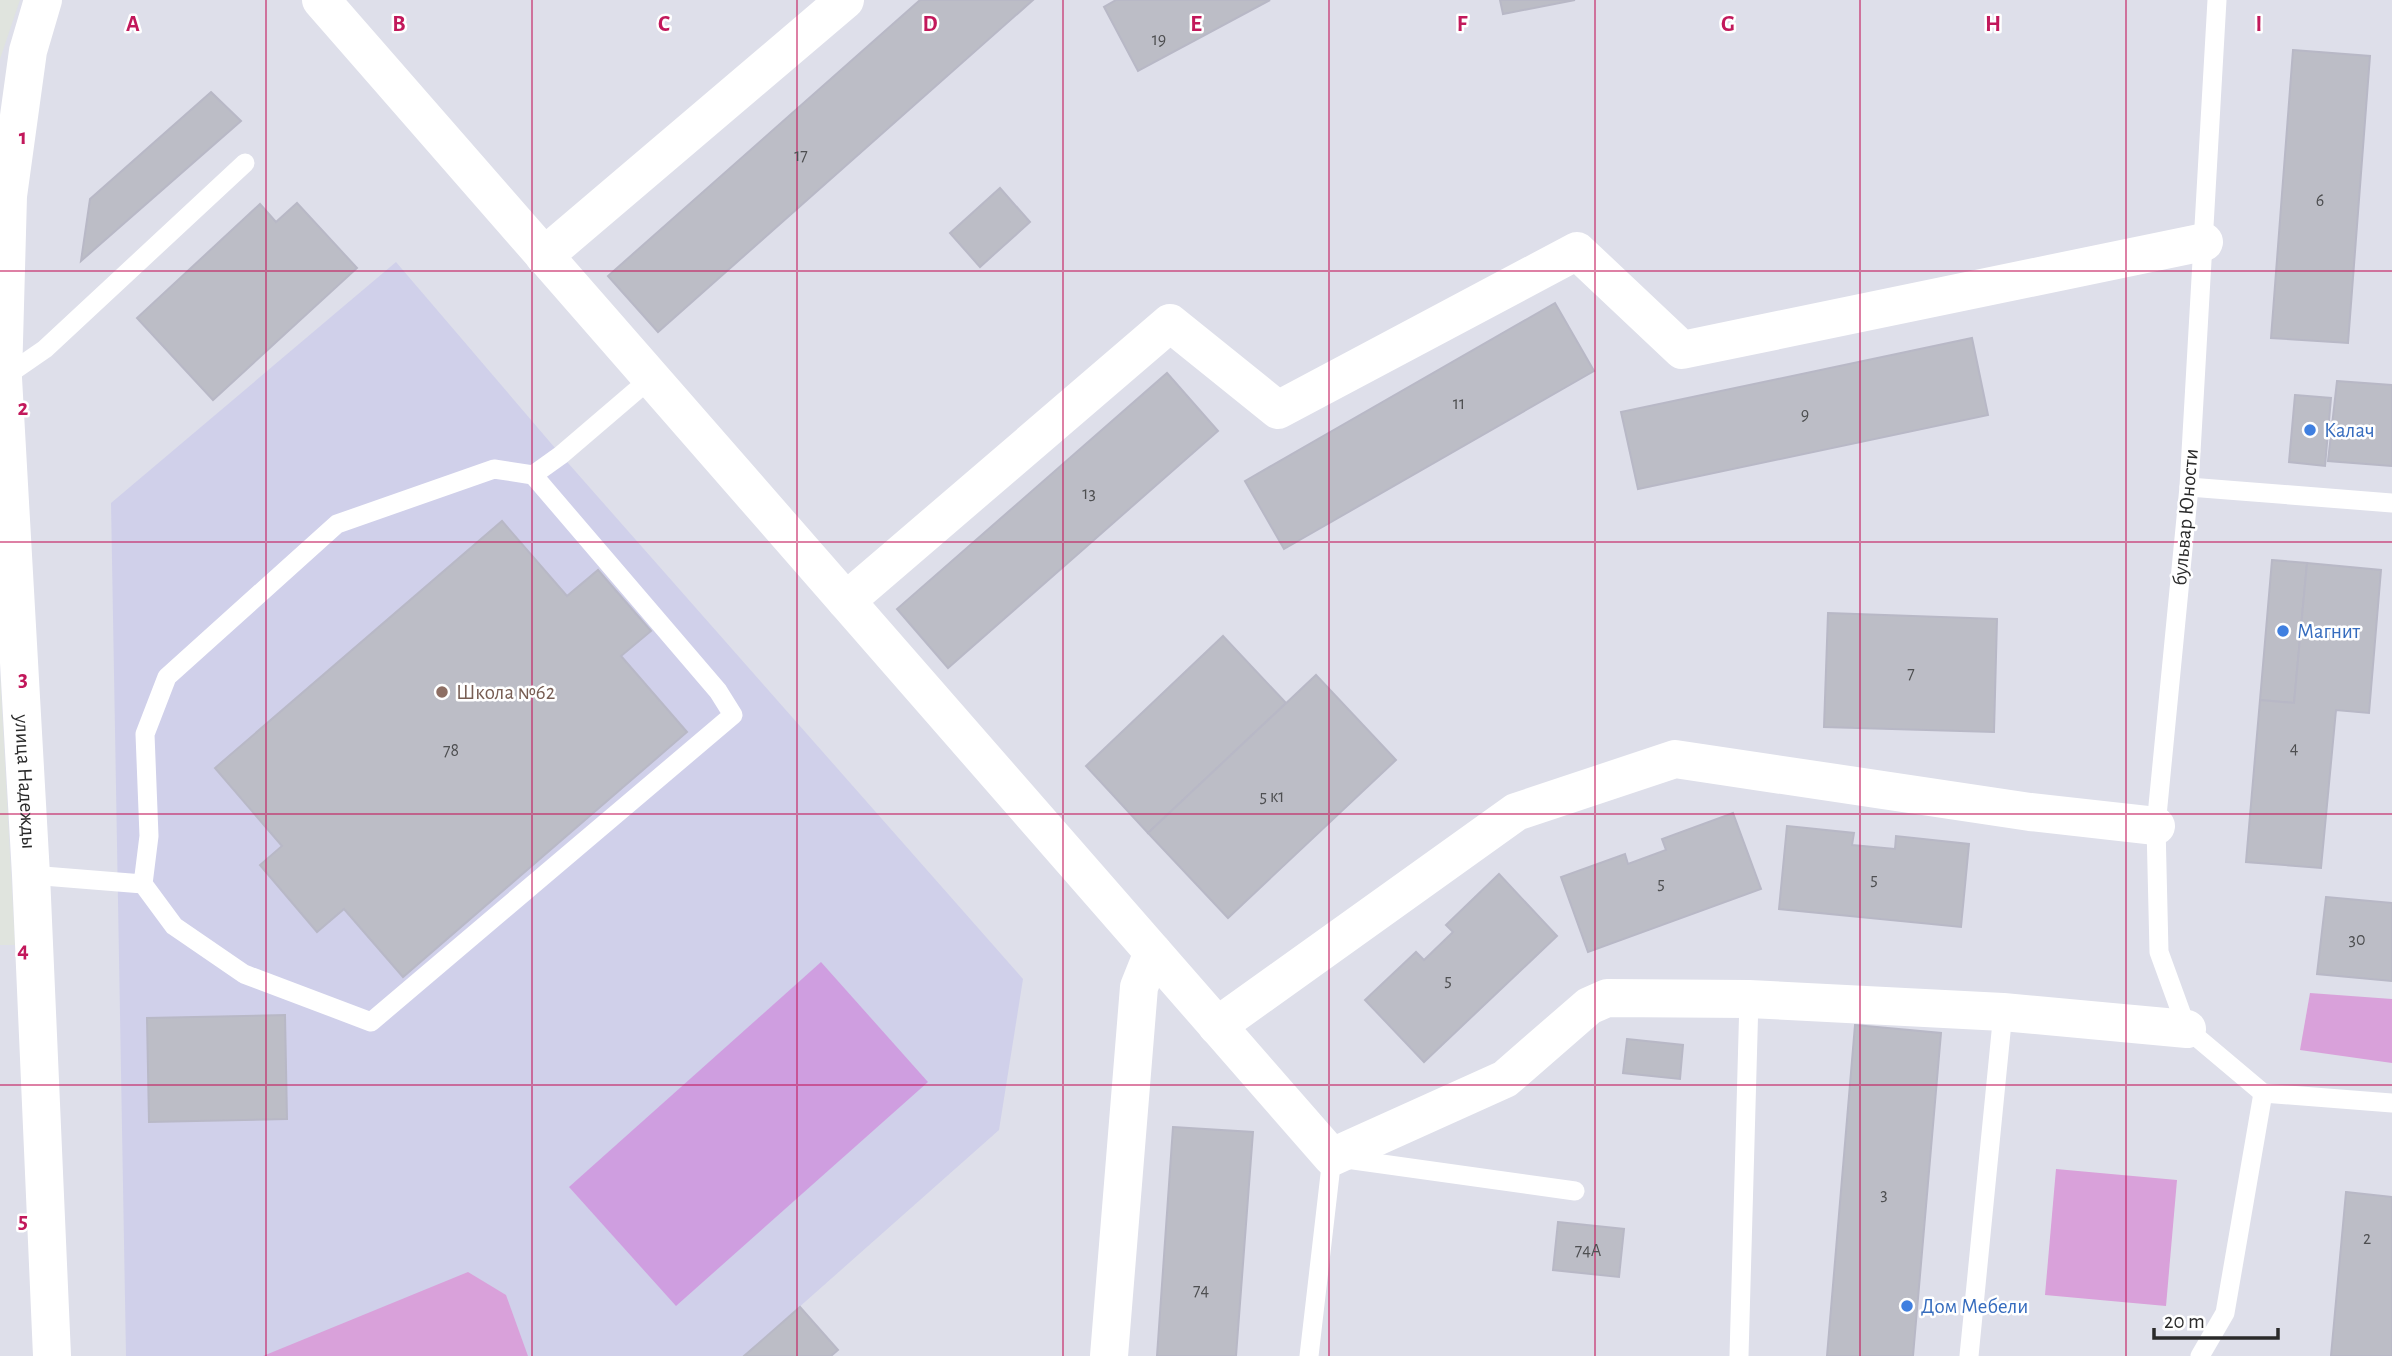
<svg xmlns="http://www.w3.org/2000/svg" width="2392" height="1356" font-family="'Alegreya Sans',sans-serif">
	<rect width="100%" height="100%" fill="#dedfea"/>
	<g fill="#e0e4de">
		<path d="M0 0H20L0 59Z"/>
		<path d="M0 674 15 945H0Z"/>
	</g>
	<path fill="#d0d0ea" d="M396 262 561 455 1023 979 999 1130 744 1356H126L111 503Z"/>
	<g fill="#d9a1da">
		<path d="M2310 993 2392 999V1063L2300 1050Z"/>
		<path d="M2056 1169 2177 1180 2166 1306 2045 1295Z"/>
		<path d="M468 1272 506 1295 528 1356H263Z"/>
	</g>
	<path fill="#cf9ee0" d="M821 962 928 1082 676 1306 569 1187Z"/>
	<g fill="#bcbdc6" stroke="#b8b8c6" stroke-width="2">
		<path d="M920 0H1033L658 332 608 276Z"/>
		<path d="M1116 0H1270L1138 71 1104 7Z"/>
		<path d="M1500 0H1575L1503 14Z"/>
		<path d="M2293 50 2370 56 2348 343 2271 338Z"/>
		<path d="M211 92 241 121 81 261 90 199Z"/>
		<path d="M1000 188 1030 222 980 267 950 233Z"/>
		<path d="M297 203 357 268 213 400 137 318 260 204 276 222Z"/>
		<path d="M1555 303 1594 371 1284 549 1245 481Z"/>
		<path d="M1972 338 1988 415 1638 489 1621 412Z"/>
		<path d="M1167 373 1218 431 948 668 897 609Z"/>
		<path d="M2337 381 2392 385V466L2328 461Z"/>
		<path d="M2295 395 2331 398 2325 466 2289 462Z"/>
		<path d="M502 521 567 596 598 570 651 631 621 656 687 732 403 977 344 909 317 932 260 865 282 846 215 768Z"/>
		<path d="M2272 560 2307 563 2294 703 2260 700Z"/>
		<path d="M2307 563 2381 570 2369 713 2336 710 2321 868 2246 862 2260 700 2294 703Z"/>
		<path d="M1828 613 1997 619 1994 732 1824 727Z"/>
		<path d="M1223 636 1286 703 1148 833 1086 766Z"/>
		<path d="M1316 675 1396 760 1228 918 1148 833Z"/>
		<path d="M1733 813 1761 889 1588 952 1561 877 1625 854 1628 864 1666 850 1662 839Z"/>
		<path d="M1787 826 1854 833 1852 845 1895 849 1896 836 1969 844 1961 927 1779 909Z"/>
		<path d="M1499 874 1557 936 1424 1062 1365 1000 1416 952 1424 960 1453 932 1446 925Z"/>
		<path d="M2326 897 2392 903V981L2317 974Z"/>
		<path d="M285 1015 287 1119 149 1122 147 1018Z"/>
		<path d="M1855 1025 1941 1033 1913 1356H1827Z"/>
		<path d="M1627 1039 1683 1045 1680 1079 1623 1073Z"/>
		<path d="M1173 1127 1253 1132 1236 1356H1157Z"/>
		<path d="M2346 1192 2392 1197V1356H2331Z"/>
		<path d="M1558 1222 1624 1229 1619 1277 1553 1270Z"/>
		<path d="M800 1307 838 1350 831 1356H744Z"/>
	</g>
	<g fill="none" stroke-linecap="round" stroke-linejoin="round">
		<g stroke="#fff" stroke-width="19">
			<path d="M2217 0 2189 487 2156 826 2159 952 2187 1029 2263 1093 2392 1103"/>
			<path d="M3 378 45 349 245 163"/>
			<path d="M533 475 561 455 651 378"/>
			<path d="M2189 487 2392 503"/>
			<path d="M31 875 143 884 174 926 244 974 371 1022 733 715 718 691 533 475 494 469 337 524 167 677 145 734 149 836 143 884"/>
			<path d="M1309 1356 1332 1157 1575 1191"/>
			<path d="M1739 1356 1749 999"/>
			<path d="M1969 1356 2003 1012"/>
			<path d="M2200 1356 2225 1313 2263 1093"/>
		</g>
		<g stroke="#fff" stroke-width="38">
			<path id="s1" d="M43 0 28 51 8 196 3 378 31 875 52 1356"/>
			<path d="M321 0 1332 1157 1505 1079 1589 1006 1607 998 1749 999 2003 1012 2187 1029"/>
			<path d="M544 256 845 0"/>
			<path d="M846 601 1170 323 1278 410 1577 251 1682 350 2204 242"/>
			<path d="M1217 1026 1516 812 1675 759 2030 812 2156 826"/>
			<path d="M1109 1356 1139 987 1153 952"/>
		</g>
	</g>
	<path fill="none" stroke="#c2185b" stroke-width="2" stroke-opacity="0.55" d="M266 0V1356M532 0V1356M797 0V1356M1063 0V1356M1329 0V1356M1595 0V1356M1860 0V1356M2126 0V1356M0 271H2392M0 542H2392M0 814H2392M0 1085H2392"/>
	<g fill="#3f7fe0" stroke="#fff" stroke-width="2.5">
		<circle cx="2310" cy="430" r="7"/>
		<circle cx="2283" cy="631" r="7"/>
		<circle cx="1907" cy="1306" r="7"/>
	</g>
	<circle fill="#8d6e63" stroke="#fff" stroke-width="2.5" cx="442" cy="692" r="7"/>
	<g text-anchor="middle" stroke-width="5" stroke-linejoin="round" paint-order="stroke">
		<g font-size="18" fill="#4e4f51">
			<text x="1159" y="45">19</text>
			<text x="801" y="161">17</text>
			<text x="2320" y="206">6</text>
			<text x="1459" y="409">11</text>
			<text x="1805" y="420">9</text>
			<text x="1089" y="499">13</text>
			<text x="1911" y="679">7</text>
			<text x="2294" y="754">4</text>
			<text x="451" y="756">78</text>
			<text x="1272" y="802">5 к1</text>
			<text x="1874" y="885">5</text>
			<text x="1661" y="889">5</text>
			<text x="2357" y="945">30</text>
			<text x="1448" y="986">5</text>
			<text x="1884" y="1200">3</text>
			<text x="2367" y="1244">2</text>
			<text x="1588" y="1256">74А</text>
			<text x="1201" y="1296">74</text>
		</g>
		<g font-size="21" fill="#366cbe" stroke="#fff" text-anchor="start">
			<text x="2324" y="437">Калач</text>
			<text x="2297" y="638">Магнит</text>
			<text x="1921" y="1313">Дом Мебели</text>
		</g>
		<g font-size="21" fill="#2a2a2a" stroke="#fff">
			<text transform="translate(2185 517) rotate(-85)" y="7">бульвар Юности</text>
			<text dy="7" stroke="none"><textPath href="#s1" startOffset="786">улица Надежды</textPath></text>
		</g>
		<g font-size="21" fill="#785e54" stroke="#fff" text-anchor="start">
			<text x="456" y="699">Школа №62</text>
		</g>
	</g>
	<g font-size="23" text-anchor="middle" font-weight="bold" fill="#c2185b" stroke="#fff" stroke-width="5" stroke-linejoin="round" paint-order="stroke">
		<text x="133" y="31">A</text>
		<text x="399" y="31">B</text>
		<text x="664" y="31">C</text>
		<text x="930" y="31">D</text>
		<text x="1196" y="31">E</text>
		<text x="1462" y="31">F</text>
		<text x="1728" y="31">G</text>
		<text x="1993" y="31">H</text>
		<text x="2259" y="31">I</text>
		<text x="23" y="144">1</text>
		<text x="23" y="415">2</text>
		<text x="23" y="686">3</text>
		<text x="23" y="957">4</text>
		<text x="23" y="1228">5</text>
	</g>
	<path d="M2154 1328v10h124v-10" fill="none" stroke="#2a2a2a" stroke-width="3.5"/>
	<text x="2164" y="1328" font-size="21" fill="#2a2a2a" stroke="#ffffff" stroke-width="5" paint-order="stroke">20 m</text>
</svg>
